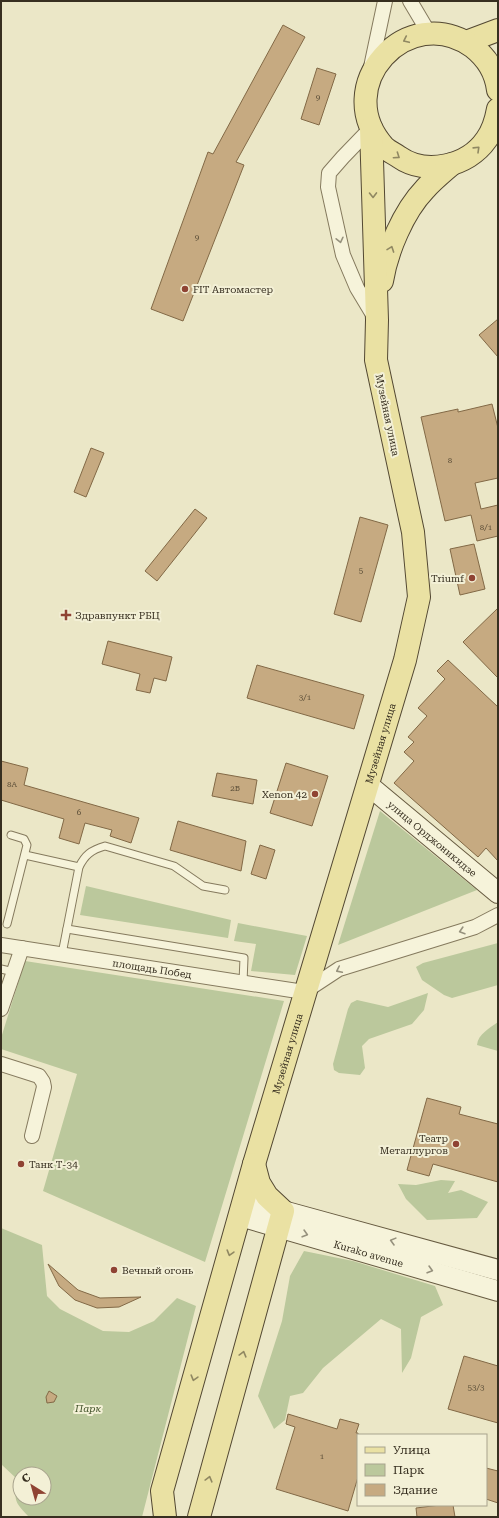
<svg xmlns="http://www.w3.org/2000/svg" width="499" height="1518" font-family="'Roboto Serif',serif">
	<rect width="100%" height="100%" fill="#ebe7c7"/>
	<g fill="#bbc89c" fill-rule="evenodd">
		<path d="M380 811 477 890 338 945Z"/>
		<path d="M86 886 231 920 228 938 80 915Z"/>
		<path d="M238 923 307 936 295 975 251 971 256 944 234 941Z"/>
		<path d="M498 943V985L452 998 444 995 422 980 416 967 423 963Z"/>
		<path d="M25 961 284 1001 205 1262 43 1191 77 1074 1 1049V1038Z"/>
		<path d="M428 993 424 1010 412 1024 369 1039 362 1046 365 1068 360 1075 339 1073 334 1070 333 1064 348 1009 351 1003 357 1000 388 1007Z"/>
		<path d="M498 1022V1051L477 1045C478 1034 490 1028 498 1022Z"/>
		<path d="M441 1180 455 1181 448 1193 461 1190 488 1202 477 1218 427 1220 406 1199 398 1184 416 1185Z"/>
		<path d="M1 1228 42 1245 47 1296 60 1309 103 1331 129 1332 154 1321 177 1298 196 1306 142 1517H29C15 1502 13 1501 18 1480L1 1464ZM20 1474H44V1498H20Z"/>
		<path d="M304 1251 353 1261 435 1286 443 1305 421 1317 411 1358 402 1373 401 1329 381 1319 323 1368 303 1393 290 1396 285 1420 274 1429 258 1396 282 1321 290 1276Z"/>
	</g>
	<g fill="#c6aa81" stroke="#826946">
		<path d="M283 25 305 37 236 162 244 165 183 321 151 309 208 152 213 154Z"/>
		<path d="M317 68 336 74 319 125 301 119Z"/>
		<path d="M498 319V357L479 335Z"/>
		<path d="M492 404 498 428V478L475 483 481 509 498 505V536L477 541 471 515 445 521 421 417 458 409V412Z"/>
		<path d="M91 448 104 453 86 497 74 492Z"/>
		<path d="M195 509 207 518 157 581 145 571Z"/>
		<path d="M360 517 388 525 361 622 334 614Z"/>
		<path d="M474 544 485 589 460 595 450 549Z"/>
		<path d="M498 608V678L463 642Z"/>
		<path d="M108 641 172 657 166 681 154 678 150 693 136 690 140 674 102 664Z"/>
		<path d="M448 660 498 707V861L486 848 478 857 394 783 414 761 404 752 414 742 408 737 427 716 418 708 445 679 437 671Z"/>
		<path d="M257 665 364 695 354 729 247 698Z"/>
		<path d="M1 761 28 768 24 785 139 818 131 843 110 836 112 830 85 823 79 844 59 838 64 819 1 800Z"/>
		<path d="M286 763 328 776 312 826 270 813Z"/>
		<path d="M217 773 257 780 253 804 212 796Z"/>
		<path d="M178 821 246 841 241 871 170 850Z"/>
		<path d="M260 845 275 850 266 879 251 874Z"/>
		<path d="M427 1098 461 1107 459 1114 498 1124V1182L433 1164 429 1176 407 1170Z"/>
		<path d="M48 1264 78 1290 100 1298 141 1297 119 1307 97 1308 75 1300 59 1286Z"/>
		<path d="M464 1356 498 1366V1423L448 1409Z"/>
		<path d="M49 1391 57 1396 54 1402 47 1403 46 1397Z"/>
		<path d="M288 1414 337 1429 340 1419 359 1424 356 1433H358V1477L348 1511 276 1489 295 1427 286 1424Z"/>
		<path d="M486 1468 498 1471V1503L486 1499Z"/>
		<path d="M440 1505H453L455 1517H417L416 1508Z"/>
	</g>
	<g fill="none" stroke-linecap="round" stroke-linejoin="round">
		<g stroke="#857a5e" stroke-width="9">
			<g id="lane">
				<path d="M25 855 79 867"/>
				<path d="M7 924 27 845 24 839 11 835"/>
				<path d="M67 929 244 958 243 982"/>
				<path d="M62 954 79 867C85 855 91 850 105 846L174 866 203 886 225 890"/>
				<path d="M1 969 14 972"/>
			</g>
		</g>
		<g stroke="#857a5e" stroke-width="16">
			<g id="street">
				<path d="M410 1 429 33"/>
				<path d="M371 67 385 1"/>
				<path d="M371 128 343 157 329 173 328 187 343 255 357 288 375 318"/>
				<path id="s1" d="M1 945 304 992 339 969 475 927 498 915"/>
				<path d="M1 1009 22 948"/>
				<path d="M1 1064 39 1076 43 1082 44 1087 32 1136"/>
			</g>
		</g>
		<g stroke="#675b41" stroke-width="22">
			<g id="secondary">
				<path id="s2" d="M367 784 498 893"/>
				<path d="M245 1199 283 1211 498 1270"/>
				<path id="s3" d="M240 1216 498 1291"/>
			</g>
		</g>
		<g stroke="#534832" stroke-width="24">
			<g id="primary">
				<path d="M466 42 498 30"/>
				<path d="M498 90C496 73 487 58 473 47 408 0 329 86 384 147 388 151 395 154 399 157 426 176 468 166 486 140 493 131 496 120 498 109"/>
				<path d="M382 281C387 251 403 212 425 189 433 180 443 172 452 164"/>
				<path id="s4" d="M165 1517 162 1491 254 1164 405 660 419 597 413 532 376 360 377 320 371 128"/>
				<path d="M199 1517 283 1211 267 1196 259 1183 254 1164"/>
			</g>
		</g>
		<use href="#lane" stroke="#f6f3da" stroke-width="7"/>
		<use href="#street" stroke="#f6f3da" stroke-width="14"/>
		<use href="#secondary" stroke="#f6f3da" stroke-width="20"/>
		<use href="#primary" stroke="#eae1a3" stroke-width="22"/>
	</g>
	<defs><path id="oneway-chevron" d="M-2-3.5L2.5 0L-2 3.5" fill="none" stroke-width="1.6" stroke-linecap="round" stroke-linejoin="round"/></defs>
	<g stroke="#908862">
		<use href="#oneway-chevron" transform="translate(406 40) rotate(155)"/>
		<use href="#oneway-chevron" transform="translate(477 149) rotate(-44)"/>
		<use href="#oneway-chevron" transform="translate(397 156) rotate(34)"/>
		<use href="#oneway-chevron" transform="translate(373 195) rotate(89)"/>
		<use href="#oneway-chevron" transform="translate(391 249) rotate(-70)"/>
		<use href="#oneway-chevron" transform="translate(230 1253) rotate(106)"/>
		<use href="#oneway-chevron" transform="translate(243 1354) rotate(-75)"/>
		<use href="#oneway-chevron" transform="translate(194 1378) rotate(106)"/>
		<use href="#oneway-chevron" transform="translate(209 1479) rotate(-75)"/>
	</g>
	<g stroke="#96917d">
		<use href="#oneway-chevron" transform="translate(340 240) rotate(77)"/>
		<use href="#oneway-chevron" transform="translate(462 931) rotate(163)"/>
		<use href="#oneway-chevron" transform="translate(339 970) rotate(154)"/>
		<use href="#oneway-chevron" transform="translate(305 1234) rotate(16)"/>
		<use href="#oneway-chevron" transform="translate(393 1241) rotate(-165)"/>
		<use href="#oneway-chevron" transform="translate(430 1270) rotate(16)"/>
	</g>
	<g fill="#8f4333" stroke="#f3f0d6" stroke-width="1.5">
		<circle cx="185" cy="289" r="4"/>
		<circle cx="472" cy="578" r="4"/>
		<path d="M64 609h4v4h4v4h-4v4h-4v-4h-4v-4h4z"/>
		<circle cx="315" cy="794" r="4"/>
		<circle cx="456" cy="1144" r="4"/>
		<circle cx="21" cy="1164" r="4"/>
		<circle cx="114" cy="1270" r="4"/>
	</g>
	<g text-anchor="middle" stroke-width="4" stroke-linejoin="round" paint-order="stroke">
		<g font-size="8" fill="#5b4e38">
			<text x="318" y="100">9</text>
			<text x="197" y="240">9</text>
			<text x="450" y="463">8</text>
			<text x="486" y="530">8/1</text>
			<text x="361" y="573">5</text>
			<text x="305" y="700">3/1</text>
			<text x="12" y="787">8А</text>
			<text x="235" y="791">2Б</text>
			<text x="79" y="815">6</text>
			<text x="476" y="1390">53/3</text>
			<text x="322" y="1459">1</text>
		</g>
		<g font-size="10" fill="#372f20" stroke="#f3f0d6" text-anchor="start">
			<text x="193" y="293">FIT Автомастер</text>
			<text x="464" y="582" text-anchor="end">Triumf</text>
			<text x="75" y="619">Здравпункт РБЦ</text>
			<text x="307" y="798" text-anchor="end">Xenon 42</text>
			<text x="448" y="1142" text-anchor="end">Театр<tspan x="448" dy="12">Металлургов</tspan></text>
			<text x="29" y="1168">Танк Т-34</text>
			<text x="122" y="1274">Вечный огонь</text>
		</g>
		<g font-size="10" fill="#372f20" stroke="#f3f0d6">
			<text transform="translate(388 415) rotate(78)" y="4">Музейная улица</text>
			<text dy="4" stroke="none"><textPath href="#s4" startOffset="805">Музейная улица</textPath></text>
			<text dy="4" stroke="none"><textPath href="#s2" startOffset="85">улица Орджоникидзе</textPath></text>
			<text dy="4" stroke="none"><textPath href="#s1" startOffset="153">площадь Побед</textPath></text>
			<text dy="4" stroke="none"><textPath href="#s4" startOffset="481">Музейная улица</textPath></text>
			<text dy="4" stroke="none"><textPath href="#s3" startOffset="134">Kurako avenue</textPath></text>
		</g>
		<g font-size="10" font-style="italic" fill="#405129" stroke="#f3f0d6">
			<text x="88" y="1412">Парк</text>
		</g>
	</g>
	<rect width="499" height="1518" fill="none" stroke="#372f20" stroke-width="4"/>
	<rect x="357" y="1434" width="130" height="72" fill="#f3f0d6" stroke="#a8a38d"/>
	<rect x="365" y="1447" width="20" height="6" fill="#eae1a3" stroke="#a8a38d"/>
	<text x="393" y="1454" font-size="12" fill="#372f20">Улица</text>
	<rect x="365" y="1464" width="20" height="12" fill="#bbc89c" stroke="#a8a38d"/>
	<text x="393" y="1474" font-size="12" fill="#372f20">Парк</text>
	<rect x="365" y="1484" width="20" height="12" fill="#c6aa81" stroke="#a8a38d"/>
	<text x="393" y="1494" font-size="12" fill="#372f20">Здание</text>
	<g transform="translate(32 1486) rotate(323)"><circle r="19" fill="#f3f0d6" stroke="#a8a38d"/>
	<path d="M0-3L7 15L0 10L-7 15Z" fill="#8f4333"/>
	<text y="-6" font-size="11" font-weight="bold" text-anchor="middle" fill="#372f20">С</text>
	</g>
</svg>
